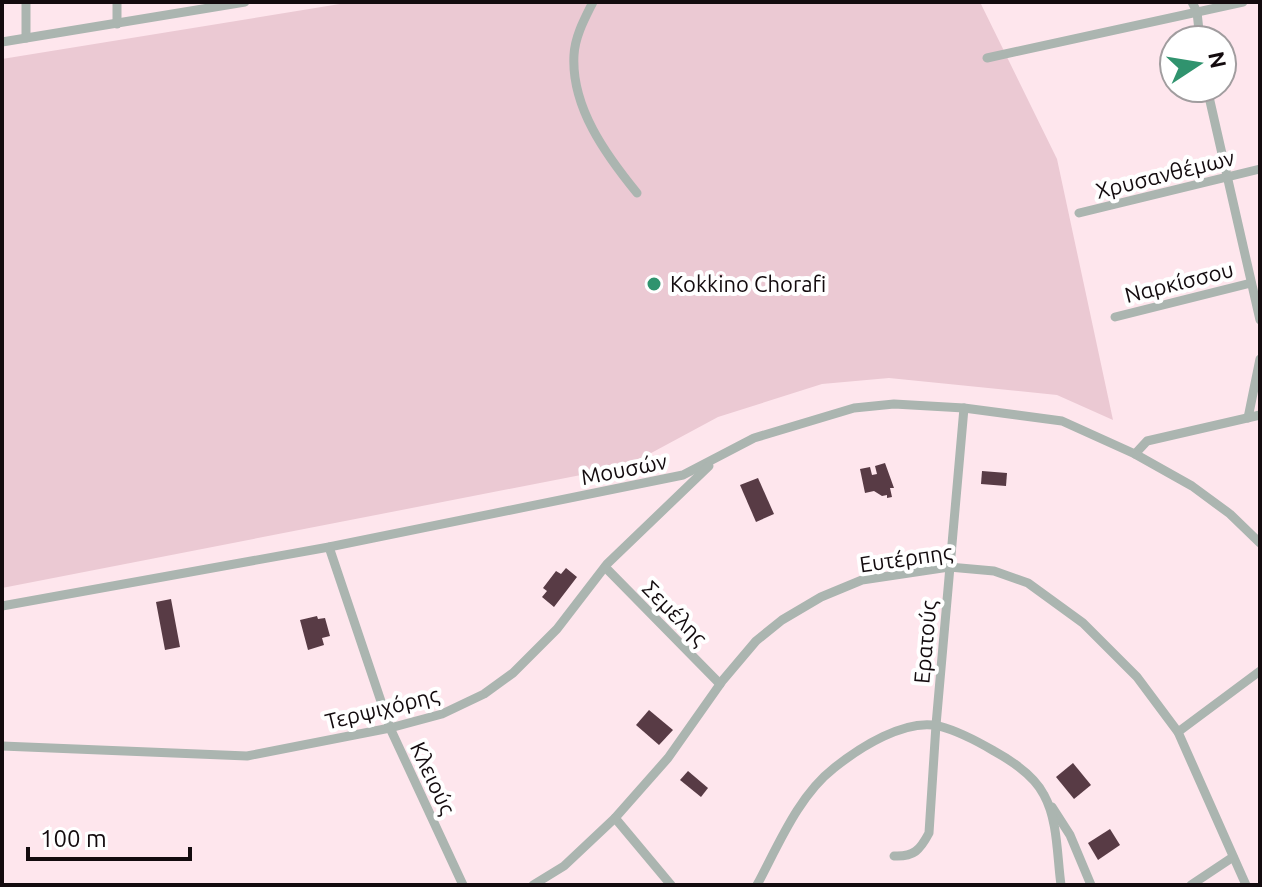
<svg xmlns="http://www.w3.org/2000/svg" width="1262" height="887" font-family="Ubuntu,sans-serif">
	<rect width="100%" height="100%" fill="#fee6ed"/>
	<path fill="#ebc9d3" d="M352 2H980L1057 159 1113 420 1057 395 889 378 822 384 718 417 627 466 2 588V59Z"/>
	<g fill="#583b45">
		<path d="M885 463 894 488H890L892 497 887 498V495L882 496 874 491 865 493 860 469 870 467 872 475 877 474 875 466Z"/>
		<path d="M982 471 1007 473 1006 486 981 484Z"/>
		<path d="M758 478 774 514 756 522 740 485Z"/>
		<path d="M566 568 577 577 554 607 542 597 547 591 543 588 556 571 561 574Z"/>
		<path d="M171 599 180 647 165 650 156 602Z"/>
		<path d="M317 616 318 619 325 618 330 636 322 638 324 645 308 650 300 620Z"/>
		<path d="M649 710 673 730 659 745 636 725Z"/>
		<path d="M1073 763 1091 785 1074 799 1056 777Z"/>
		<path d="M688 771 708 788 701 797 680 780Z"/>
		<path d="M1110 829 1120 845 1098 860 1088 843Z"/>
	</g>
	<g fill="none" stroke-linecap="round" stroke-linejoin="round">
		<g stroke="#abb5b0" stroke-width="9">
			<path d="M26 2V38"/>
			<path d="M117 2V24"/>
			<path d="M593 2C585 18 575 36 574 55 571 107 606 155 637 193"/>
			<path d="M1192 2 1197 12 1200 40"/>
			<path d="M2 42 245 2"/>
			<path d="M987 58 1243 2"/>
			<path d="M1207 88 1260 320"/>
			<path d="M1079 213 1260 169"/>
			<path d="M1115 317 1251 283"/>
			<path d="M1248 418 1260 359"/>
			<path d="M1135 454 1147 441 1260 415"/>
			<path d="M329 547 390 728 463 885"/>
			<path d="M605 567 720 684"/>
			<path d="M2 606 329 547 683 475 754 438 854 408 894 404 964 408 1062 421 1135 454 1192 486 1230 514 1260 543"/>
			<path d="M1178 732 1260 671"/>
			<path d="M2 746 247 756 390 728 442 714 484 694 513 673 557 629 607 564 709 466"/>
			<path d="M1052 807 1070 835 1091 885"/>
			<path d="M615 818 671 885"/>
			<path d="M894 856C914 857 920 850 929 833L936 725 964 408"/>
			<path d="M533 885 564 866 615 818 668 758 723 680 756 641 782 620 821 597 862 580 949 567 994 571 1028 583 1083 623 1137 677 1178 732 1246 885"/>
			<path d="M757 885C778 846 798 796 834 768 859 748 905 718 939 726 958 731 977 741 994 751 1012 761 1035 777 1044 795 1058 820 1057 857 1061 885"/>
			<path d="M1191 885 1233 857"/>
		</g>
	</g>
	<circle fill="#30936e" stroke="#fff" stroke-width="3" cx="654" cy="284" r="8"/>
	<g text-anchor="middle" stroke-width="8" stroke-linejoin="round" paint-order="stroke">
		<g font-size="22" fill="#130b0e" stroke="#fff">
			<text transform="translate(1165 174) rotate(-14)" y="8">Χρυσανθέμων</text>
			<text transform="translate(1179 282) rotate(-14)" y="8">Ναρκίσσου</text>
			<text transform="translate(624 469) rotate(-11)" y="8">Μουσών</text>
			<text transform="translate(906 558) rotate(-8)" y="8">Ευτέρπης</text>
			<text transform="translate(675 613) rotate(45)" y="8">Σεμέλης</text>
			<text transform="translate(925 642) rotate(-85)" y="8">Ερατούς</text>
			<text transform="translate(382 708) rotate(-14)" y="8">Τερψιχόρης</text>
			<text transform="translate(433 778) rotate(65)" y="8">Κλειούς</text>
		</g>
		<g font-size="22" fill="#130b0e" stroke="#fff" text-anchor="start">
			<text x="670" y="292">Kokkino Chorafi</text>
		</g>
	</g>
	<rect width="1262" height="887" fill="none" stroke="#130b0e" stroke-width="8"/>
	<g transform="translate(1198 64) rotate(78)"><circle r="38" fill="#ffffff" stroke="#a19d9f" stroke-width="2"/>
	<path d="M0-6L14 30L0 20L-14 30Z" fill="#30936e"/>
	<text y="-12" font-size="22" font-weight="bold" text-anchor="middle" fill="#130b0e">N</text>
	</g>
	<path d="M28 847v12h162v-12" fill="none" stroke="#130b0e" stroke-width="4"/>
	<text x="40" y="847" font-size="24" fill="#130b0e" stroke="#ffffff" stroke-width="6" paint-order="stroke">100 m</text>
</svg>
